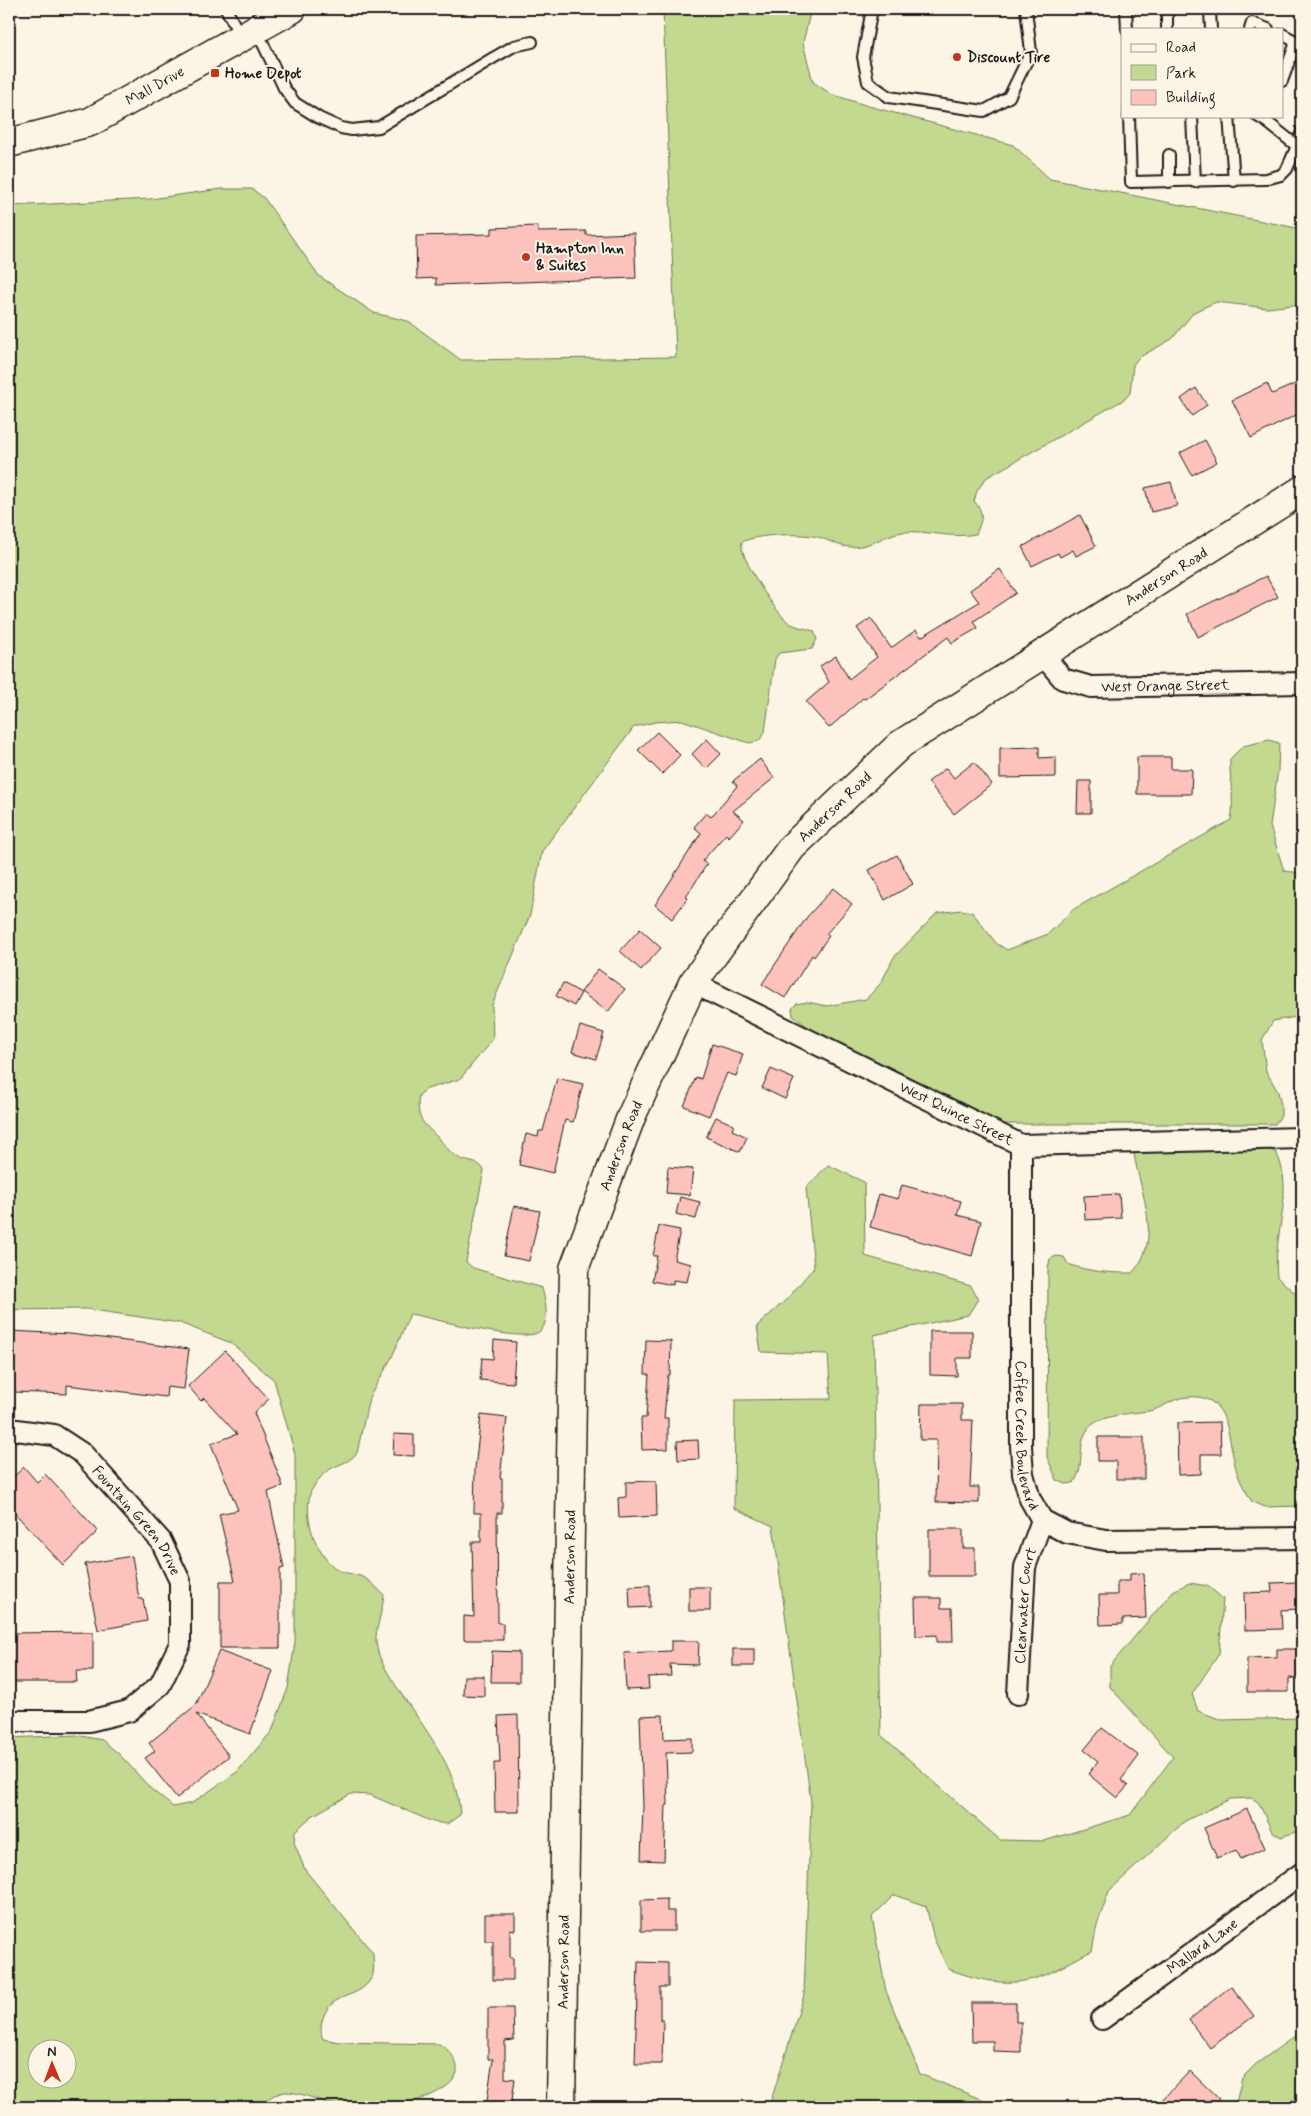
<svg xmlns="http://www.w3.org/2000/svg" width="1311" height="2116" font-family="Mynerve,sans-serif">
	<rect width="100%" height="100%" fill="#fcf5e5"/>
	<filter id="ink" filterUnits="userSpaceOnUse"><feTurbulence type="fractalNoise" baseFrequency=".02" numOctaves="2"/><feDisplacementMap in="SourceGraphic" scale="10" xChannelSelector="R" yChannelSelector="G"/><feConvolveMatrix kernelMatrix="1 2 1 2 8 2 1 2 1" color-interpolation-filters="sRGB"/></filter>
	<g filter="url(#ink)">
		<g fill="#c2d98f" stroke="#6f7a56" fill-rule="evenodd">
			<path d="M663 9H811L803 43 813 82 831 94 865 105 1013 145 1050 179 1302 229V304L1267 308 1216 302 1194 312 1172 339 1138 358 1133 365 1130 393 1125 399 986 478 977 491 974 501C985 513 982 520 976 534 951 539 928 530 903 532 885 534 872 547 851 547 839 547 829 540 818 537 801 533 757 534 742 542 737 555 779 618 791 624 798 627 807 629 814 631L817 639 812 649 779 653 775 659 765 732 759 741 749 743 682 720 655 722 634 727 542 851 530 915 492 1005 493 1039 460 1079 427 1089 419 1095C415 1122 426 1124 441 1141 447 1148 452 1155 461 1159 470 1163 479 1161 484 1170L466 1262 473 1268 542 1288C545 1300 551 1323 539 1332 523 1344 434 1318 410 1314L392 1357 369 1398 357 1453C347 1466 330 1464 320 1478 317 1483 311 1489 310 1494 304 1519 315 1552 335 1568 342 1573 349 1573 357 1575 368 1578 376 1587 384 1595 383 1609 375 1630 376 1641 377 1659 389 1674 398 1689 423 1727 458 1767 460 1815L447 1824 433 1822 370 1795 351 1794 312 1816 295 1831 294 1842 305 1870 373 1953C373 1960 375 1971 372 1977 362 1995 346 1993 333 2003 323 2011 318 2028 323 2039L340 2042 439 2044C449 2050 455 2056 457 2067 461 2090 408 2105 390 2107 376 2109 359 2109 344 2107 327 2105 301 2091 285 2092 273 2094 267 2099 259 2107H9V1738L76 1735 102 1740 119 1754 151 1789 173 1807 192 1803 237 1772 272 1731 288 1688 295 1642V1454L274 1380 231 1343 180 1323 86 1309 9 1310V206L150 199 221 189H252L264 198 319 276 374 313 408 321 461 360 676 357ZM38 2048H68V2078H38Z"/>
			<path d="M1269 740 1279 743 1278 770 1270 826 1284 871 1302 873V1016L1273 1021 1262 1040 1266 1071 1278 1092 1281 1105V1116L1275 1124H995L920 1082 811 1029 793 1016 792 1009 796 1004 807 1002 827 1006 866 999 881 983 894 957 937 913 961 910 972 912 996 943 1007 950 1048 934 1074 909 1231 820C1235 799 1229 780 1230 759L1243 746Z"/>
			<path d="M1259 1147 1276 1152C1296 1192 1272 1235 1277 1277L1302 1299V1506L1265 1507 1252 1502C1247 1493 1241 1484 1238 1475 1226 1442 1234 1388 1181 1398 1169 1401 1161 1409 1149 1411 1133 1413 1098 1415 1088 1429 1076 1445 1086 1469 1073 1483L1066 1484 1057 1480 1047 1457 1048 1268 1050 1259 1056 1256 1064 1257 1068 1264C1089 1272 1110 1273 1132 1273 1164 1240 1140 1192 1134 1154L1138 1151Z"/>
			<path d="M828 1165 864 1182 865 1256 971 1286 978 1299 968 1315 874 1335 881 1735 1000 1840 1044 1841 1130 1815 1173 1757 1110 1687V1666L1173 1591 1189 1583 1208 1586 1223 1599 1219 1654 1192 1694 1198 1711 1222 1720 1302 1718V1823L1298 1831 1281 1837 1272 1832 1259 1803 1252 1798 1230 1799 1185 1821 1109 1891 1097 1925 1092 1951C1076 1958 1054 1973 1039 1977 1009 1988 978 1980 948 1969L934 1939 926 1906 894 1895 872 1917 886 1991 920 2074 1000 2107H769L804 1995 811 1802 773 1526 734 1508 735 1400 831 1399 828 1354 761 1352 757 1326 788 1298 814 1267 806 1188Z"/>
			<path d="M1302 2031V2107H1235L1242 2078 1256 2064Z"/>
		</g>
		<g fill="#fec2bc" stroke="#1c1c1c">
			<path d="M537 226 538 232 586 231V235L634 233 636 278 436 285V278L417 279 416 236 492 234V228Z"/>
			<path d="M1302 381V412L1251 438 1232 400 1267 383 1272 394Z"/>
			<path d="M1196 388 1207 405 1192 416 1181 399Z"/>
			<path d="M1205 440 1217 462 1192 475 1180 453Z"/>
			<path d="M1171 482 1177 506 1151 512 1145 488Z"/>
			<path d="M1080 515 1096 546 1076 556 1073 550 1060 557 1058 553 1032 566 1022 547Z"/>
			<path d="M1000 569 1016 593 974 621 978 628 952 643 948 637 865 699 863 698 829 728 806 702 829 682 820 666 836 656 849 679 877 657 857 628 871 618 891 648 916 630 921 637 979 602 970 590Z"/>
			<path d="M1266 576 1278 597 1198 637 1187 614Z"/>
			<path d="M657 732 680 755 662 774 638 750Z"/>
			<path d="M707 739 721 754 706 769 692 754Z"/>
			<path d="M1039 747V758L1056 757V777L1000 778V748Z"/>
			<path d="M1137 757H1171V769H1192L1191 794H1137Z"/>
			<path d="M760 759 774 778 733 811 744 820 729 837 726 834 702 861 707 864 686 897 688 898 672 919 655 905 701 833 694 827 706 813 711 817 737 786 733 781Z"/>
			<path d="M974 762 992 784 954 814 928 782 946 768 954 778Z"/>
			<path d="M1078 781H1091V813H1077Z"/>
			<path d="M897 855 913 884 885 900 869 870Z"/>
			<path d="M833 888 852 904 826 934 829 936 814 957 812 955 785 998 762 984 807 917Z"/>
			<path d="M640 929 661 948 641 970 620 951Z"/>
			<path d="M598 969 625 989 608 1012 581 992Z"/>
			<path d="M563 983 581 993 574 1006 556 996Z"/>
			<path d="M580 1026 604 1033 596 1059 572 1052Z"/>
			<path d="M712 1044 743 1054 736 1076 727 1073 709 1116 684 1106 696 1077 701 1079Z"/>
			<path d="M771 1069 794 1079 785 1099 762 1088Z"/>
			<path d="M557 1078 583 1084 573 1122 565 1120 553 1173 519 1165 526 1134 538 1137 539 1131H543Z"/>
			<path d="M716 1117 734 1125 732 1130 747 1137 740 1152 706 1137Z"/>
			<path d="M668 1167 693 1169 690 1195 666 1193Z"/>
			<path d="M902 1185 961 1201 957 1215 981 1221 972 1256 870 1227 879 1194 898 1199Z"/>
			<path d="M1119 1194 1121 1218 1085 1220 1084 1196Z"/>
			<path d="M680 1197 700 1202 696 1219 676 1214Z"/>
			<path d="M514 1206 540 1211 529 1261 504 1256Z"/>
			<path d="M659 1226 680 1230 674 1260 691 1264 687 1282 673 1280V1285L652 1281 657 1256H653Z"/>
			<path d="M9 1331 70 1334 189 1349 184 1389 167 1387 166 1397 67 1385V1394L13 1392 14 1383H9Z"/>
			<path d="M930 1331H972V1358H957V1376L930 1375Z"/>
			<path d="M494 1340 516 1342 513 1383 480 1380 482 1358 493 1359Z"/>
			<path d="M646 1340 671 1341 670 1375H668L664 1418H668V1449L642 1450 641 1418H646L649 1374H645Z"/>
			<path d="M225 1351 269 1399 254 1413 283 1486 268 1492 284 1568 280 1569V1648H220V1581H235L219 1514 238 1510 211 1444 237 1434 204 1398 201 1401 188 1386Z"/>
			<path d="M921 1404H962V1420H973L970 1487H979V1503L936 1502 937 1440H920Z"/>
			<path d="M481 1415 507 1418 500 1478H502V1513H497L498 1623H503V1640H464V1616L474 1617 472 1542H481V1513H474L475 1469Z"/>
			<path d="M1220 1422 1221 1454H1201V1474L1178 1475 1177 1423Z"/>
			<path d="M394 1434 414 1435V1456L393 1455Z"/>
			<path d="M1098 1437H1144V1479H1116V1461H1098Z"/>
			<path d="M698 1440 699 1459 678 1460 677 1441Z"/>
			<path d="M24 1467 37 1482 45 1474 98 1531 63 1565 9 1507V1481Z"/>
			<path d="M656 1481 657 1516 619 1518 618 1498 626 1497V1482Z"/>
			<path d="M929 1529H963V1548H975V1576H929Z"/>
			<path d="M132 1556 139 1599H143L147 1621 98 1630 85 1564Z"/>
			<path d="M1144 1573 1146 1618 1123 1619V1624L1100 1625 1099 1595H1117V1581H1130V1574Z"/>
			<path d="M1298 1582 1299 1609 1281 1610 1282 1629 1245 1630 1244 1593 1272 1592 1271 1583Z"/>
			<path d="M650 1585V1607L630 1608 629 1586Z"/>
			<rect x="689" y="1587" width="21" height="24"/>
			<path d="M915 1598H941V1608H952L953 1642H937V1635L916 1636Z"/>
			<path d="M93 1632V1671H76L77 1682H9V1633Z"/>
			<path d="M671 1641H699L698 1665 670 1664 671 1676 648 1677 649 1689 626 1690 624 1653 671 1651Z"/>
			<rect x="733" y="1649" width="21" height="17"/>
			<path d="M1277 1649H1299V1679L1289 1678V1692H1247V1658L1277 1657Z"/>
			<path d="M219 1651 273 1671 250 1734 196 1714 229 1756 177 1798 145 1758 155 1751 149 1743 196 1705Z"/>
			<path d="M492 1651 519 1652V1682H491Z"/>
			<path d="M464 1676H484V1696L463 1695Z"/>
			<path d="M518 1715 519 1812H495L494 1763H500L498 1716Z"/>
			<path d="M663 1715 664 1739 692 1738V1752L666 1753 668 1805H666L664 1861 641 1860 643 1806 640 1716Z"/>
			<path d="M1102 1728 1139 1756 1121 1780 1128 1786 1117 1798 1088 1774 1098 1761 1084 1750Z"/>
			<path d="M1247 1809 1265 1848 1241 1859 1236 1850 1217 1858 1204 1828Z"/>
			<path d="M667 1899V1911H674V1931H641V1900Z"/>
			<path d="M485 1914H515V1930L510 1929V1958H513V1980H493V1941H485Z"/>
			<path d="M638 1962 668 1963V1987H660V2019H663L662 2064H635Z"/>
			<path d="M1231 1986 1254 2016 1210 2048 1189 2020Z"/>
			<path d="M971 2003H1016V2022H1021V2052L993 2051V2041H972Z"/>
			<path d="M488 2008H513L514 2040 505 2041V2078L515 2079 511 2107H486L493 2059H488Z"/>
			<path d="M1190 2071 1219 2099 1211 2107H1155Z"/>
		</g>
		<g fill="none" stroke-linecap="round" stroke-linejoin="round">
			<g stroke="#1c1c1c" stroke-width="14">
				<g id="lane">
					<path d="M226 9 241 37"/>
					<path d="M872 9 863 57 868 82 889 97 984 111 1009 97 1031 52 1026 9"/>
					<path d="M1126 9 1127 29"/>
					<path d="M1167 9V29"/>
					<path d="M1208 9 1210 12 1211 29"/>
					<path d="M1250 29 1252 23 1268 29"/>
					<path d="M257 31 284 88 295 103 319 118 341 128 352 130 379 127 493 58 514 46 532 42"/>
					<path d="M1282 34 1293 40 1295 45 1282 81"/>
					<path d="M1129 116 1131 182 1266 179 1281 175 1287 169 1297 146 1267 122 1257 116"/>
					<path d="M1192 116 1195 182"/>
					<path d="M1229 116 1234 181"/>
					<path d="M1302 149 1297 146 1302 131"/>
					<path d="M1169 155V182"/>
				</g>
			</g>
			<g stroke="#1c1c1c" stroke-width="24">
				<g id="street">
					<path id="s1" d="M1042 654 1063 679 1091 687 1302 683"/>
					<path id="s2" d="M693 983 1021 1145 1302 1138"/>
					<path id="s3" d="M1021 1145V1446L1023 1474 1030 1499 1042 1520 1067 1533 1106 1540 1302 1538"/>
					<path id="s4" d="M9 1429 54 1435 83 1454 161 1541 180 1581V1644L160 1685 129 1711 89 1721H9"/>
					<path id="s5" d="M1018 1694 1025 1567 1042 1520"/>
					<path id="s6" d="M1102 2019 1302 1873"/>
				</g>
			</g>
			<g stroke="#1c1c1c" stroke-width="31">
				<g id="secondary">
					<path id="s7" d="M9 143 90 122 292 9"/>
					<path id="s8" d="M561 2107 574 1269 631 1117 693 983 792 847 901 744 1302 490"/>
				</g>
			</g>
			<use href="#lane" stroke="#fcf5e5" stroke-width="10"/>
			<use href="#street" stroke="#fcf5e5" stroke-width="20"/>
			<use href="#secondary" stroke="#fcf5e5" stroke-width="28"/>
		</g>
	</g>
	<g fill="#c8321e" stroke="#fcf5e5" stroke-width="2">
		<circle cx="957" cy="57" r="5"/>
		<rect x="210" y="68" width="10" height="10" rx="2.5"/>
		<circle cx="526" cy="257" r="5"/>
	</g>
	<g text-anchor="middle" stroke-width="4" stroke-linejoin="round" paint-order="stroke">
		<g font-size="15" font-weight="bold" fill="#1c1c1c" stroke="#fcf5e5" text-anchor="start">
			<text x="967" y="62">Discount Tire</text>
			<text x="225" y="78">Home Depot</text>
			<text x="536" y="253">Hampton Inn<tspan x="536" dy="17">&amp; Suites</tspan></text>
		</g>
		<g font-size="15" fill="#1c1c1c" stroke="#fcf5e5">
			<text dy="5" stroke="none"><textPath href="#s7" startOffset="158">Mall Drive</textPath></text>
			<text dy="5" stroke="none"><textPath href="#s8" startOffset="1780">Anderson Road</textPath></text>
			<text dy="5" stroke="none"><textPath href="#s1" startOffset="136">West Orange Street</textPath></text>
			<text dy="5" stroke="none"><textPath href="#s8" startOffset="1375">Anderson Road</textPath></text>
			<text dy="5" stroke="none"><textPath href="#s2" startOffset="294">West Quince Street</textPath></text>
			<text dy="5" stroke="none"><textPath href="#s8" startOffset="970">Anderson Road</textPath></text>
			<text dy="5" stroke="none"><textPath href="#s3" startOffset="291">Coffee Creek Boulevard</textPath></text>
			<text dy="5" stroke="none"><textPath href="#s4" startOffset="166">Fountain Green Drive</textPath></text>
			<text dy="5" stroke="none"><textPath href="#s8" startOffset="550">Anderson Road</textPath></text>
			<text dy="5" stroke="none"><textPath href="#s5" startOffset="89">Clearwater Court</textPath></text>
			<text dy="5" stroke="none"><textPath href="#s6" startOffset="124">Mallard Lane</textPath></text>
			<text dy="5" stroke="none"><textPath href="#s8" startOffset="145">Anderson Road</textPath></text>
		</g>
	</g>
	<rect width="1311" height="2116" fill="none" stroke="#fcf5e5" stroke-width="30"/>
	<rect x="15" y="15" width="1281" height="2086" fill="none" stroke="#1c1c1c" stroke-width="2" filter="url(#ink)"/>
	<rect x="1121" y="28" width="162" height="90" fill="#fcf5e5" stroke="#a29e95"/>
	<rect x="1131" y="44" width="25" height="8" fill="#fcf5e5" stroke="#a29e95"/>
	<text x="1166" y="52" font-size="15" fill="#1c1c1c">Road</text>
	<rect x="1131" y="65" width="25" height="15" fill="#c2d98f" stroke="#a29e95"/>
	<text x="1166" y="78" font-size="15" fill="#1c1c1c">Park</text>
	<rect x="1131" y="90" width="25" height="15" fill="#fec2bc" stroke="#a29e95"/>
	<text x="1166" y="102" font-size="15" fill="#1c1c1c">Building</text>
	<g transform="translate(52 2064) rotate(359)"><circle r="24" fill="#fcf5e5" stroke="#a29e95"/>
	<path d="M0-4L9 19L0 12L-9 19Z" fill="#c8321e"/>
	<text y="-8" font-size="14" font-weight="bold" text-anchor="middle" fill="#1c1c1c">N</text>
	</g>
</svg>
